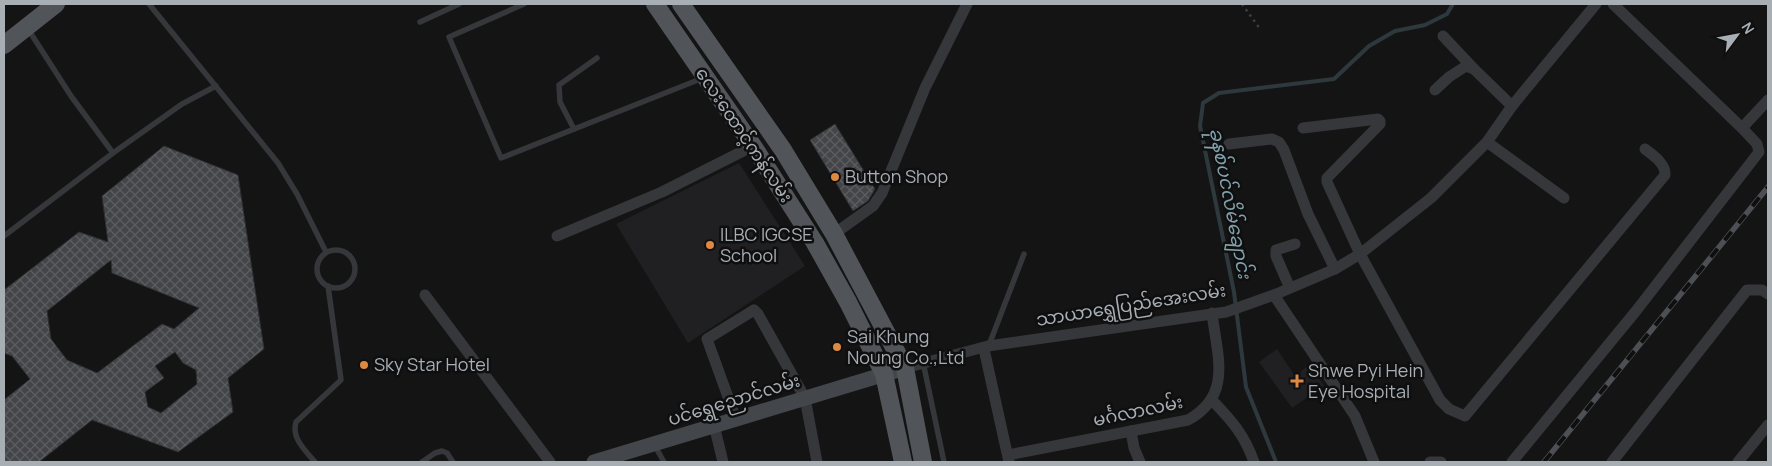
<svg xmlns="http://www.w3.org/2000/svg" width="1772" height="466" font-family="Manrope,'Noto Sans Myanmar',sans-serif">
	<defs>
		<pattern id="building-cross-hatch" width="8" height="8" patternUnits="userSpaceOnUse" patternTransform="scale(1.25)"><rect width="8" height="8" fill="#434548"/><path d="M0 0l8 8M0 8l8-8" fill="none" stroke="#5b5d60"/></pattern>
	</defs>
	<rect width="100%" height="100%" fill="#141415"/>
	<g fill="#202022">
		<path d="M739 163 805 266 688 343 616 224Z"/>
		<path d="M1277 349 1295 376 1310 364 1324 386 1292 408 1259 362Z"/>
	</g>
	<g fill="none" stroke-linecap="round" stroke-linejoin="round">
		<path stroke="#2e393d" stroke-width="4" d="M1276 462 1246 387 1234 292 1200 126 1203 103 1219 93 1334 79 1369 46 1395 31 1425 25 1447 14 1453 4"/>
	</g>
	<g fill="url(#building-cross-hatch)" stroke="#2e2f31" fill-rule="evenodd">
		<path d="M835 124 875 189 868 201 853 211 810 140Z"/>
		<path d="M164 146 238 175 264 349 228 378 233 412 178 452 92 420 39 462H4V400L30 379 12 356 4 353V290L79 232 108 242 102 196ZM111 260 112 273 199 308 174 329 162 324 97 373 67 360 51 339 47 311ZM175 352 183 363 196 370 197 384 161 413 148 407 145 392 164 378 155 366Z"/>
	</g>
	<g fill="none" stroke-linecap="round" stroke-linejoin="round">
		<path stroke="#3b3e41" stroke-width="2.5" stroke-dasharray="2.5 4" stroke-linecap="butt" d="M1242 4 1260 29"/>
		<g stroke="#35373a" stroke-width="5.5">
			<path d="M149 4 278 163 297 194 326 252"/>
			<path d="M524 4 449 37 501 158 703 78"/>
			<path d="M420 22 459 4"/>
			<path d="M574 129 560 102 559 85 597 58"/>
			<path d="M113 153 182 104 216 86"/>
			<path d="M4 236 113 153 71 96 28 29"/>
			<circle cx="336" cy="269" r="19"/>
			<path d="M989 345 1024 254"/>
			<path d="M923 362 944 462"/>
			<path d="M655 446 664 462"/>
			<path d="M315 462C305 450 291 438 296 422L341 380 328 286"/>
			<path d="M422 462 435 453 442 451 447 453 453 462"/>
		</g>
		<g stroke="#35373a" stroke-width="11">
			<path d="M1443 36 1474 69"/>
			<path d="M1435 90 1449 77 1466 66 1474 69 1512 106"/>
			<path d="M1303 128 1378 119 1380 121V124L1327 178V182L1360 254 1440 400 1449 409 1465 416 1665 175C1666 164 1653 155 1645 149"/>
			<path d="M1742 128 1768 100"/>
			<path d="M1487 142 1564 198"/>
			<path d="M1229 144 1272 139 1279 142 1284 150 1308 214 1335 269"/>
			<path d="M834 234 873 206 882 193 925 88 967 4"/>
			<path d="M557 236 662 192 753 146"/>
			<path d="M1289 286 1276 256V250L1295 244"/>
			<path d="M425 295 550 462"/>
			<path d="M1274 295 1355 416 1374 462"/>
			<path d="M984 349 1009 462"/>
			<path d="M905 368 988 346 1226 312 1274 295 1335 269 1360 254 1431 198 1487 142 1512 106 1596 4"/>
			<path d="M1212 400C1232 421 1244 434 1254 462"/>
			<path d="M736 419 707 339 754 310 758 314 805 398 817 462"/>
			<path d="M714 425 723 462"/>
			<path d="M1131 431 1134 448 1140 462"/>
			<path d="M1008 455 1188 420C1233 395 1217 356 1212 313"/>
			<path d="M1430 462H1441"/>
			<path d="M1512 462 1636 311 1759 152 1757 144 1742 128 1613 4"/>
			<path d="M1612 462 1747 290H1762L1768 294"/>
			<path d="M1738 462 1768 425"/>
		</g>
		<path stroke="#43464a" stroke-width="15" d="M594 462 905 368"/>
		<g stroke="#515458" stroke-width="18">
			<path d="M655 4 757 152 815 243 848 302 884 374 903 462"/>
			<path d="M681 4 783 150 834 234 905 368 923 462"/>
			<path d="M4 45 56 4"/>
		</g>
		<g stroke="#4c4f53" stroke-width="5.5">
			<path id="rail" d="M1544 462 1768 187"/>
		</g>
		<use href="#rail" stroke="#0f0f10" stroke-width="4" stroke-dasharray="11" stroke-linecap="butt"/>
	</g>
	<g fill="#de8942" stroke="#0f0f10" stroke-width="2">
		<circle cx="835" cy="177" r="5"/>
		<circle cx="710" cy="245" r="5"/>
		<circle cx="837" cy="347" r="5"/>
		<circle cx="364" cy="365" r="5"/>
		<path d="M1294.5 373.5h5v5h5v5h-5v5h-5v-5h-5v-5h5z"/>
	</g>
	<g text-anchor="middle" stroke-width="5" stroke-linejoin="round" paint-order="stroke">
		<g font-size="18" fill="#a7aeb4" stroke="#0f0f10">
			<text transform="translate(744 135) rotate(56)" y="6">လေးထောင့်ကန်လမ်း</text>
			<text transform="translate(1131 305) rotate(-9)" y="6">သာယာရွှေပြည်အေးလမ်း</text>
			<text transform="translate(734 400) rotate(-17)" y="6">ပင်ရွှေညောင်လမ်း</text>
			<text transform="translate(1138 411) rotate(-12)" y="6">မင်္ဂလာလမ်း</text>
		</g>
		<g font-size="18" fill="#a7aeb4" stroke="#0f0f10" text-anchor="start">
			<text x="845" y="183">Button Shop</text>
			<text x="720" y="241">ILBC IGCSE<tspan x="720" dy="21">School</tspan></text>
			<text x="847" y="343">Sai Khung<tspan x="847" dy="21">Noung Co.,Ltd</tspan></text>
			<text x="374" y="371">Sky Star Hotel</text>
			<text x="1308" y="377">Shwe Pyi Hein<tspan x="1308" dy="21">Eye Hospital</tspan></text>
		</g>
		<g font-size="19" font-style="italic" fill="#81a1ac" stroke="#0f0f10">
			<text transform="translate(1231 203) rotate(79)" y="7">ခုနစ်ပင်လိမ်ချောင်း</text>
		</g>
	</g>
	<rect width="1772" height="466" fill="none" stroke="#a7aeb4" stroke-width="10"/>
	<g transform="translate(1737 35) rotate(58)" stroke="#0f0f10" stroke-width="4" paint-order="stroke">
	<path d="M0-4L9 19L0 12L-9 19Z" fill="#a7aeb4"/>
	<text y="-8" font-size="14" font-weight="bold" text-anchor="middle" fill="#a7aeb4">N</text>
	</g>
</svg>
